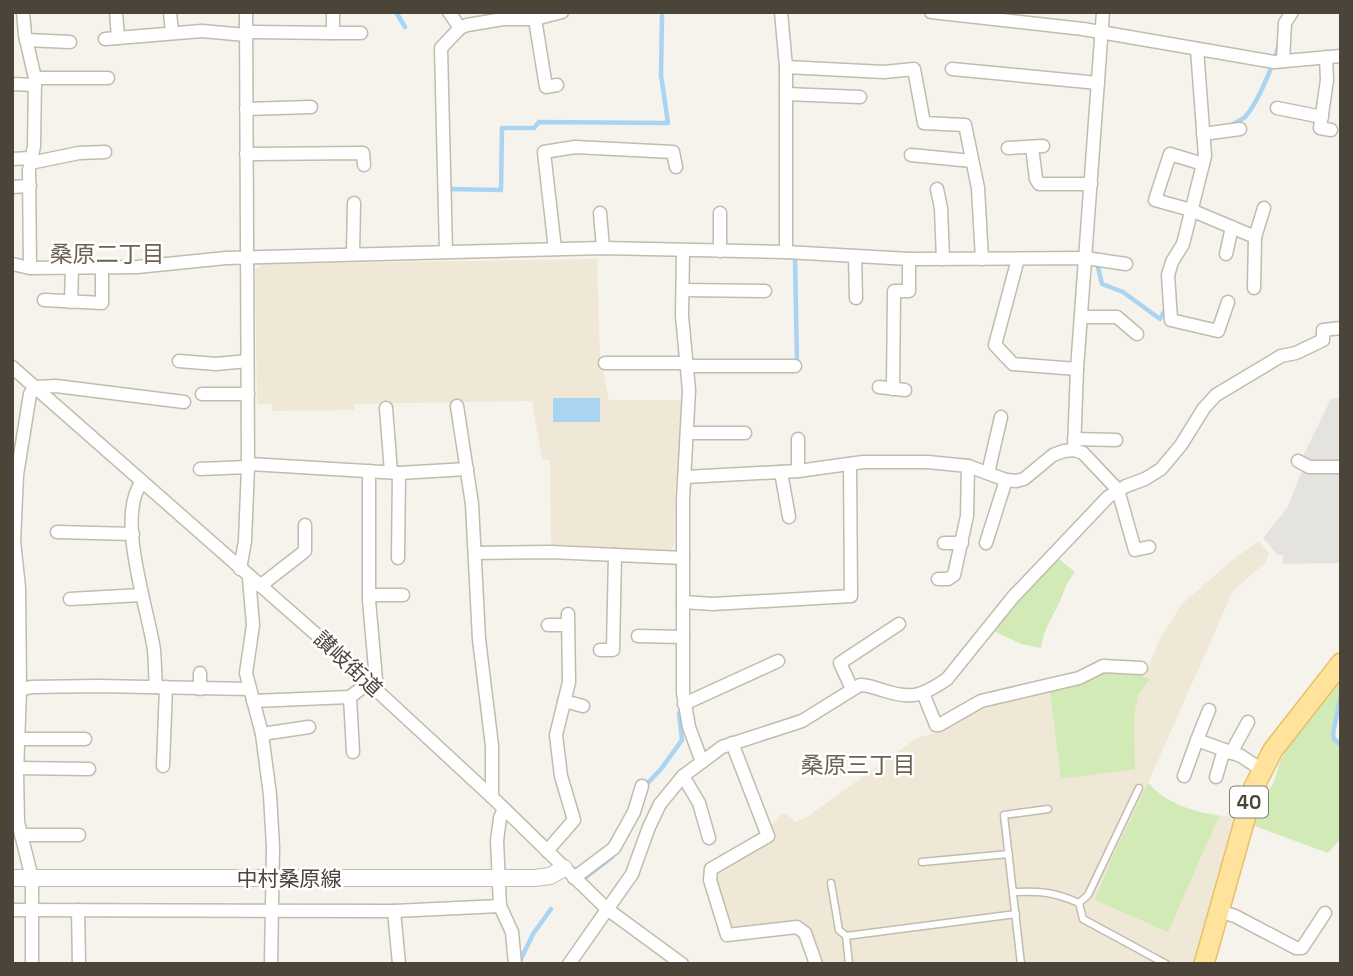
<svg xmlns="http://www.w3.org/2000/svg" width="1353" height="976" font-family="'Space Grotesk','Noto Sans JP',sans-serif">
	<rect width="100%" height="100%" fill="#f6f3ec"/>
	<g fill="#efe8d6">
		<path d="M597 259 600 357 609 400H683L680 474 676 481 674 545 671 550 551 545 550 460 542 459 532 401 354 404V410L272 411V404H257L255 270 262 264Z"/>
		<path d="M1259 541 1269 553 1266 562 1233 591 1148 783 1163 797 1178 805 1197 812 1237 818 1194 964H819L808 933 728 932 714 873 770 827 782 813H785L796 822 807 817 917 738 941 731 969 711 982 706 1081 683 1140 674 1145 676 1159 641 1181 605 1232 560Z"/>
	</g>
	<g fill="#d2eab5">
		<path d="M1055 556 1075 572C1066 583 1065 590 1060 601 1052 618 1043 630 1041 648L1021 644 992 630Z"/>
		<path d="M1104 671 1140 674 1150 679 1138 695 1134 717 1135 769 1061 779 1050 691 1082 683Z"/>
		<path d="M1340 680 1341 688 1331 733 1332 739 1341 748V838L1328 853 1252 825C1258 802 1265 799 1274 781 1277 774 1278 767 1281 760 1296 731 1319 705 1340 680Z"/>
		<path d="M1148 783C1167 804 1192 811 1219 816L1168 932 1095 900 1111 860Z"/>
	</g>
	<g fill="#e5e3e0">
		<path d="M1339 398 1341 461H1311L1303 456 1331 399Z"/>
		<path d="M1302 471 1305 473H1341V563L1283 564V555H1278L1263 538 1287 508Z"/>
	</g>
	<rect fill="#a9d4f2" x="553" y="398" width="47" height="24"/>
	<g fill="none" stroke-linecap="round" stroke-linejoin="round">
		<g stroke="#a9d4f2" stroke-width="4.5">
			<path d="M396 12 405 27"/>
			<path d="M1229 126C1235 123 1240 121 1245 117 1258 103 1274 63 1279 44"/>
			<path d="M447 189 501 190 502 128H534L539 122 668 123 661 75 662 16"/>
			<path d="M795 258 797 362"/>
			<path d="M1097 263 1102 284 1123 292 1160 319 1166 308"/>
			<path d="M1341 694 1333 734 1334 739 1341 745"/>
			<path d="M645 786 661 769 682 740 679 713"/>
			<path d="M585 878 612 857"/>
			<path d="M519 963 533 934 551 909"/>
		</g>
		<g stroke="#c2bbae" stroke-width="9">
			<g id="service">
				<path d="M922 862 1009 854"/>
				<path d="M831 883 839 930 846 936"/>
				<path d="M1014 892C1041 891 1054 892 1079 903L1083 919 1166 964"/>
				<path d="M1079 903 1088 895 1139 788"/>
				<path d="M849 964 846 936 1016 914"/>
				<path d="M1021 964 1004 815 1048 809"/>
			</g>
		</g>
		<g stroke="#c2bbae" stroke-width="15">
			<g id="minor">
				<path d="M23 12 25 35 35 78 34 146 29 170 30 268"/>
				<path d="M116 12 118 38"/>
				<path d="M170 12 172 33"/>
				<path d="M449 12 460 28"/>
				<path d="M781 12 786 67V252"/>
				<path d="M931 12 1083 29 1274 62 1341 56"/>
				<path d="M535 19 546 87 557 85"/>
				<path d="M246 32 333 33V12"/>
				<path d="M333 33H361"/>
				<path d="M105 39 202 31 246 35"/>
				<path d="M26 40 70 42"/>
				<path d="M1197 49 1205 156 1183 244 1172 262 1168 275 1171 320 1218 331 1228 302"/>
				<path d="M1326 57 1327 80 1320 128 1331 130"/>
				<path d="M1283 61 1285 23 1292 12"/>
				<path d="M786 67 884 72 914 69 924 123 965 125 978 188 982 259"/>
				<path d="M952 69 1098 83"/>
				<path d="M35 78H108"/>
				<path d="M12 84 35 85"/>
				<path d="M786 94 860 97"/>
				<path d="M1277 108 1322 117"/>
				<path d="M246 109 311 107"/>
				<path d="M1203 134 1240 129"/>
				<path d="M1032 147 1036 179 1039 184H1091"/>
				<path d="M1008 148 1043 146"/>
				<path d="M246 154 363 153 364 165"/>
				<path d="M911 155 972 161"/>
				<path d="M12 159 31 158"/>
				<path d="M30 163 79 153 105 152"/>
				<path d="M1203 164 1170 154 1155 200 1191 210 1255 237"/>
				<path d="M12 187 30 186"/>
				<path d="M937 189 941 208 943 259"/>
				<path d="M600 213 603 248"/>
				<path d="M720 213V251"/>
				<path d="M555 249 544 152 575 147 673 152 676 167"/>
				<path d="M683 251 682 316 689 390 683 500V693L689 727 702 762"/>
				<path d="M446 252 441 48 460 28 467 25 503 19H535L562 12"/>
				<path d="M353 254 354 203"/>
				<path d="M1226 254 1232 227"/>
				<path d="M855 256 856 298"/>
				<path d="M1018 259 995 345 1013 364 1077 369"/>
				<path d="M12 264 30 268 137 267 226 258 603 248 786 252 909 259 1086 258 1126 264"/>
				<path d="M1254 288 1255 237 1264 208"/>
				<path d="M683 290 765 291"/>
				<path d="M44 300 102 303V268"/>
				<path d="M71 302 72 268"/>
				<path d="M1081 317H1117L1137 334"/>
				<path d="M179 361 216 364 247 361"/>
				<path d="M605 363H687"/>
				<path d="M687 366H795"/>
				<path d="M12 367 318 636 492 797 607 909 682 964"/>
				<path d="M879 387 905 390"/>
				<path d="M893 389 894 291H909V259"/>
				<path d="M202 394H248"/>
				<path d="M457 406 472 504 479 639 492 746V797"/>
				<path d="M386 408 391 472"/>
				<path d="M688 433H745"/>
				<path d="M1074 439 1116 440"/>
				<path d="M1074 450 1077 369 1103 12"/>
				<path d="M1298 461 1309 467H1341"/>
				<path d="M248 464 399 473 467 469"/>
				<path d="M200 469 248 467"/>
				<path d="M369 471V600L377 691"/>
				<path d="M798 471V439"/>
				<path d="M781 472 789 517"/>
				<path d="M988 473 1001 417"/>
				<path d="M685 477 798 471 863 462H928L968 466 1006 480 1016 481 1024 479 1053 455 1064 451 1074 450 1083 453 1118 490 1135 550 1149 547"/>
				<path d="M142 482C115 516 148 608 154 650 155 662 155 675 156 687"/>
				<path d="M57 532 133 534"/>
				<path d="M944 543H962"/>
				<path d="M986 543 1006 480"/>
				<path d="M475 553 551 552 683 558"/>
				<path d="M398 558 399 473"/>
				<path d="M240 569 245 541 248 467 246 12"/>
				<path d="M249 578 253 625 246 673 262 734 270 795 273 847 271 964"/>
				<path d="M938 579H948L954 575 967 516 968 466"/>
				<path d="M260 586 305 551V525"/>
				<path d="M369 595H403"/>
				<path d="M70 599 141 595"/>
				<path d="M683 602 713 604 851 596 850 464"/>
				<path d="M548 625H568"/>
				<path d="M638 636 683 637"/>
				<path d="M600 650H613L615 555"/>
				<path d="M200 689V673"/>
				<path d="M852 689 840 663 899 624"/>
				<path d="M923 693 936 725H939L981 701 1079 678 1103 666 1141 668"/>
				<path d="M14 695 20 690 31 687 98 686 249 689"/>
				<path d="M350 697 353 752"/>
				<path d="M253 701 350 697 368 683"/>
				<path d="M564 701 583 706"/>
				<path d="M684 704 778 661"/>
				<path d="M1209 710 1197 740 1241 756 1262 770"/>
				<path d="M262 734 309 727"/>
				<path d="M18 739H85"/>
				<path d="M732 743 768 836 711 869 710 880 727 935 797 927 805 933 816 964"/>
				<path d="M1231 753 1248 722"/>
				<path d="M163 766 166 687"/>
				<path d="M17 768 89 769"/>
				<path d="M683 776 699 803 709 838"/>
				<path d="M1184 776 1197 740"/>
				<path d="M1216 777 1224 750"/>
				<path d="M504 809 500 818 497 841 500 906 512 932 515 964"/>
				<path d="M21 835H79"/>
				<path d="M547 851 574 820 561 776 556 735 569 682 568 614"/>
				<path d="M574 878 614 848 634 812 642 786"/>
				<path d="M12 910 394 911 500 906"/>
				<path d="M78 910 79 964"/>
				<path d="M394 911 399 964"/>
				<path d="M1219 911 1235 916 1296 948H1302L1325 913"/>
				<path d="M32 964V878L18 822 17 773 20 690 19 588 14 541 17 475 30 394 35 387 56 386 184 402"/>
				<path d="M569 964 632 874 649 827 660 804 683 776 722 747 802 721 860 685C869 685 875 688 882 690 912 700 922 696 947 679L1013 597 1108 497 1126 486 1145 479 1161 469 1181 445 1204 408 1216 395 1281 356 1296 353 1323 340V330L1341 328"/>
			</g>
		</g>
		<g stroke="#c2bbae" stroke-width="18">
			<path id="tertiary" d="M12 878H534L550 876 564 868"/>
		</g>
		<g stroke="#e6c16a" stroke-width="22">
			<path id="primary" d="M1204 964 1254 787 1273 750 1341 663"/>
		</g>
		<use href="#service" stroke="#fff" stroke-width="6"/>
		<use href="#minor" stroke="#fff" stroke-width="12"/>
		<use href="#tertiary" stroke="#fff" stroke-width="16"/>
		<use href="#primary" stroke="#ffe39c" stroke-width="19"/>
	</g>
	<g text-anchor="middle" stroke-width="5" stroke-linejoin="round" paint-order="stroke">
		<rect fill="#fff" stroke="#817c74" stroke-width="2" x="1230" y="786.5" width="38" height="31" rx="5"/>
		<g font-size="19" font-weight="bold" fill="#4b4439">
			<text x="1249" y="809">40</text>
		</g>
		<g font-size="21" fill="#4b4439" stroke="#fff">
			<text transform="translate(348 664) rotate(43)" y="7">讃岐街道</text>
			<text x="289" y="886">中村桑原線</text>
		</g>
		<g font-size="23" fill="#6e6250" stroke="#fff">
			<text x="107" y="262">桑原二丁目</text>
			<text x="858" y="773">桑原三丁目</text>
		</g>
	</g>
	<rect width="1353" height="976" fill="none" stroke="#4b4439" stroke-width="28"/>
</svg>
